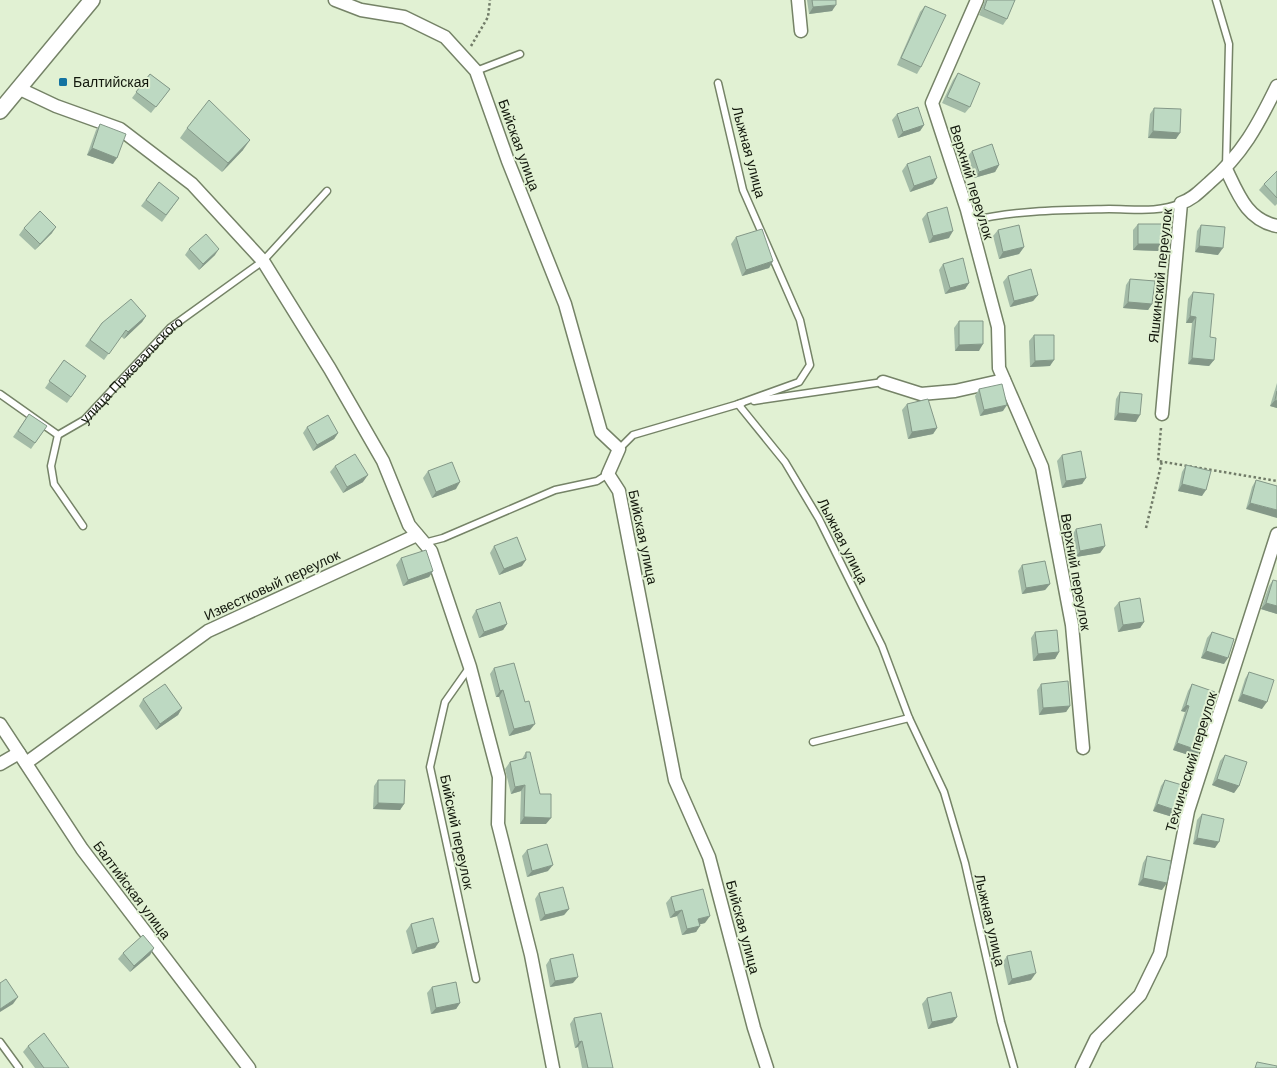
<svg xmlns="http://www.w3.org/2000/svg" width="1277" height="1068" font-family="Helvetica,sans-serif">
	<rect width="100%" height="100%" fill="#e1f1d3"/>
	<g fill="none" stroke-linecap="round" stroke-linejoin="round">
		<g stroke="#758367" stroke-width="9">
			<g id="service">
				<path d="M1216 0 1229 44 1226 167"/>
				<path d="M476 71 520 54"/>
				<path d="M718 83 743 190 800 320 810 365 799 382 738 404 785 462 819 519 882 646 909 718 944 792 965 863 1001 1022 1014 1068"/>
				<path d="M970 221C1016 210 1062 210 1109 209 1134 209 1158 213 1181 203"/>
				<path id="s1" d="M0 394 58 435 84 420 170 328 263 261 327 191"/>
				<path d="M754 401 883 382"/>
				<path d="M58 435 51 466 54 484 83 526"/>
				<path d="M619 449 633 435 742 403"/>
				<path d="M424 543 443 538 555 490 597 481 608 474"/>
				<path d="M469 668 445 702 430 767 476 979"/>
				<path d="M813 742 909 718"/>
				<path d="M0 1042 19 1068"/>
			</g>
		</g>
		<g stroke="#758367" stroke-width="15">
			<g id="minor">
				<path d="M335 0 361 10 404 17 445 37 476 71 508 161 565 304 601 432 619 449 608 474 619 491 675 780 709 857 754 1028 767 1068"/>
				<path d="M798 0 801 31"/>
				<path d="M977 0 932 103 967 210 998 327 999 368 1042 467 1072 625 1083 748"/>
				<path d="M20 89 56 106 120 129 192 184 263 261 330 369 383 461 409 525 431 551 470 667 499 777 498 824 531 955 553 1068"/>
				<path d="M1226 169C1238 194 1247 220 1277 226"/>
				<path d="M883 382 921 394 955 391 1004 380"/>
				<path d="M1162 414 1181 203C1193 199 1200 191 1209 183 1242 155 1258 125 1277 86"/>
				<path d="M0 724 82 849 249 1068"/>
				<path d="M26 763 208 631 417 535"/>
				<path d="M0 764 19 753"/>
				<path d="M1082 1068 1096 1039 1140 995 1160 954 1188 811 1277 534"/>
			</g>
		</g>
		<g stroke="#758367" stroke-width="18">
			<path id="tertiary" d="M0 111 92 0"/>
		</g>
		<g stroke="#717b68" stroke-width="2.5" stroke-dasharray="2.5 2.5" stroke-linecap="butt">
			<path d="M471 46 488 17 490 0"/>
			<path d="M1161 428 1158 461 1277 481"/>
			<path d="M1146 528 1162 461"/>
		</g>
		<use href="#service" stroke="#fff" stroke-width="6"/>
		<use href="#minor" stroke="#fff" stroke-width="12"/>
		<use href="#tertiary" stroke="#fff" stroke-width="15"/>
	</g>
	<g fill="#a3bba7">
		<path d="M807 0H836L832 11 809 14Z"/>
		<path d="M985 0H1015L1007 19 1003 25 979 15Z"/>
		<path d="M925 6 921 67 917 74 897 65 920 12Z"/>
		<path d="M958 73 970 107 965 113 942 103 953 80Z"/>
		<path d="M150 74 170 89 151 113 132 98Z"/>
		<path d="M1154 108 1176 139 1148 138 1150 114Z"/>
		<path d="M897 114 924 125 920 131 898 138 892 120Z"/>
		<path d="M100 124 113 164 87 155 96 130Z"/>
		<path d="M187 128 243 150 222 172 180 138Z"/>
		<path d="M972 151 999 165 995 172 974 178 967 157Z"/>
		<path d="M907 164 933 184 910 192 902 171Z"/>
		<path d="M1277 171V204L1275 206 1259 190 1264 184Z"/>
		<path d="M159 182 179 198 162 222 141 206Z"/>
		<path d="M927 213 949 238 929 243 922 219Z"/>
		<path d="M1138 224 1163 244 1159 251 1133 250V230Z"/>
		<path d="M1201 225 1218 255 1195 252 1197 231Z"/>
		<path d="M24 228 52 233 35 250 19 235Z"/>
		<path d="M998 230 1024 247 1019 254 999 259 993 236Z"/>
		<path d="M736 237 773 261 769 268 742 276 731 244Z"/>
		<path d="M189 249 215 255 199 270 185 255Z"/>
		<path d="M943 264 969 283 965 289 945 294 939 270Z"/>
		<path d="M1008 276 1038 295 1033 301 1010 307 1003 282Z"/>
		<path d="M1130 279 1152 304 1148 310 1123 308 1126 285Z"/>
		<path d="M1193 292 1210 337 1214 360 1209 366 1188 364 1192 323H1186L1188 299Z"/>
		<path d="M146 316 142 322 124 339 121 336 104 360 85 346 102 323Z"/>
		<path d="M959 321 979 351H955L954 328Z"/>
		<path d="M1034 335 1050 366 1030 367 1029 341Z"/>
		<path d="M64 360 86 376 67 403 45 388Z"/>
		<path d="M1277 383V408L1270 406Z"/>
		<path d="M979 389 1003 411 980 416 975 396Z"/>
		<path d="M1120 392 1136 422 1114 420 1116 399Z"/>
		<path d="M907 404 937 428 933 434 908 439 902 410Z"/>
		<path d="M29 414 47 426 31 449 13 437Z"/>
		<path d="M307 427 338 433 334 439 313 451 303 433Z"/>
		<path d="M1062 455 1086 478 1082 484 1062 488 1057 461Z"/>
		<path d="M1186 465 1202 496 1178 491 1182 472Z"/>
		<path d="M335 466 363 482 343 493 330 472Z"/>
		<path d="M428 471 456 489 432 498 423 478Z"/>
		<path d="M1256 480 1277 486 1246 509 1252 487Z"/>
		<path d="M1076 529 1105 546 1100 553 1076 557 1072 535Z"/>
		<path d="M494 546 522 566 499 575 490 553Z"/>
		<path d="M401 558 433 571 429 577 403 586 396 565Z"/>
		<path d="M1022 565 1050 584 1045 590 1022 594 1018 571Z"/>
		<path d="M1273 580 1277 614 1261 609 1269 586Z"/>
		<path d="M1119 602 1144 622 1140 628 1118 632 1114 608Z"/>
		<path d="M476 610 507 624 503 630 479 638 472 617Z"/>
		<path d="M1035 632 1059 652 1055 659 1033 661 1031 638Z"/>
		<path d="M1212 632 1224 664 1201 658 1207 638Z"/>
		<path d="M494 668 530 730 509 736 499 697H496L490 674Z"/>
		<path d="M1249 672 1262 709 1238 701 1245 679Z"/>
		<path d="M1041 684 1070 706 1066 712 1039 715 1037 690Z"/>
		<path d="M1192 684 1202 731 1200 751 1195 757 1173 750 1185 712 1181 711 1188 691Z"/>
		<path d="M143 699 182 708 178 715 156 730 139 706Z"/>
		<path d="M526 752 546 824H520L521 791 511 794 505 769 510 762 522 759Z"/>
		<path d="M1225 755 1239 786 1234 793 1212 785 1220 761Z"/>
		<path d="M378 780 404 804 400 810 373 809 374 786Z"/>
		<path d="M1165 780 1181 812 1176 818 1153 811 1161 786Z"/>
		<path d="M1202 814 1215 848 1193 844 1197 820Z"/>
		<path d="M527 850 548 871 527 877 522 856Z"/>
		<path d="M1147 856 1162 890 1138 885 1143 863Z"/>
		<path d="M539 893 569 909 564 915 540 921 535 899Z"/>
		<path d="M671 897 705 923 700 924 696 932 682 935 677 916 670 918 666 903Z"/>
		<path d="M411 924 435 948 412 954 406 931Z"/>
		<path d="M154 948 150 955 130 972 118 959 123 953Z"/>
		<path d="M1007 956 1031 980 1008 985 1003 962Z"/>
		<path d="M550 959 573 983 550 987 546 965Z"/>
		<path d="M432 987 460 1003 456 1009 431 1014 427 993Z"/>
		<path d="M927 998 957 1017 952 1023 928 1029 922 1004Z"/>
		<path d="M574 1018 613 1068H582L578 1047 575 1048 570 1024Z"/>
		<path d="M28 1046 69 1068H35L23 1052Z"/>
	</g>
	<g fill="#849888">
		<path d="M836 5 832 11 809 14 813 7Z"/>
		<path d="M924 125 920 131 898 138 903 132Z"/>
		<path d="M1153 131 1180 133 1176 139 1148 138Z"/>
		<path d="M250 140 243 150 222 172 228 163Z"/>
		<path d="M92 148 117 158 113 164 87 155Z"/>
		<path d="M999 165 995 172 974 178 979 172Z"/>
		<path d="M937 178 933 184 910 192 914 186Z"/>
		<path d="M56 227 52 233 35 250 40 244Z"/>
		<path d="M953 231 949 238 929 243 933 236Z"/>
		<path d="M1138 244H1163L1159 251 1133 250Z"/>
		<path d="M1199 246 1223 248 1218 255 1195 252Z"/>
		<path d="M1024 247 1019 254 999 259 1003 252Z"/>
		<path d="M219 249 215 255 199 270 203 264Z"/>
		<path d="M773 261 769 268 742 276 746 270Z"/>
		<path d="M969 283 965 289 945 294 950 288Z"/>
		<path d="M1038 295 1033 301 1010 307 1014 301Z"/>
		<path d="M1128 302 1152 304 1148 310 1123 308Z"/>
		<path d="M146 316 142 322 124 339 128 332Z"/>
		<path d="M1190 316 1196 317 1192 323H1186Z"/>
		<path d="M983 344 979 351H955L959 345Z"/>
		<path d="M1192 358 1214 360 1209 366 1188 364Z"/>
		<path d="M1054 360 1050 366 1030 367 1035 361Z"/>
		<path d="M1275 400 1277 401V408L1270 406Z"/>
		<path d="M1007 405 1003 411 980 416 984 410Z"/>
		<path d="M1118 413 1140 415 1136 422 1114 420Z"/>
		<path d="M937 428 933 434 908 439 912 432Z"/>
		<path d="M338 433 334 439 313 451 317 445Z"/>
		<path d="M368 475 363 482 343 493 347 487Z"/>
		<path d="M1086 478 1082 484 1062 488 1066 481Z"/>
		<path d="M460 482 456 489 432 498 436 492Z"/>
		<path d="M1182 484 1206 490 1202 496 1178 491Z"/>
		<path d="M1250 503 1277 510V518L1246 509Z"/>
		<path d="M1105 546 1100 553 1076 557 1080 551Z"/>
		<path d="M526 560 522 566 499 575 504 569Z"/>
		<path d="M433 571 429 577 403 586 408 580Z"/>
		<path d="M1050 584 1045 590 1022 594 1026 588Z"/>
		<path d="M1266 603 1277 606V614L1261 609Z"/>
		<path d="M1144 622 1140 628 1118 632 1123 625Z"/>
		<path d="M507 624 503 630 479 638 484 632Z"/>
		<path d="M1206 651 1228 658 1224 664 1201 658Z"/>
		<path d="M1059 652 1055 659 1033 661 1038 654Z"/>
		<path d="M503 690 499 697H496L500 691Z"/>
		<path d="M1242 694 1267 702 1262 709 1238 701Z"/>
		<path d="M1186 705 1189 706 1185 712 1181 711Z"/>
		<path d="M1070 706 1066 712 1039 715 1043 708Z"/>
		<path d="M182 708 178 715 156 730 160 724Z"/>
		<path d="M535 724 530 730 509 736 514 729Z"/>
		<path d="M1177 743 1200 751 1195 757 1173 750Z"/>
		<path d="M1217 779 1239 786 1234 793 1212 785Z"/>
		<path d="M525 785 521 791 511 794 515 787Z"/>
		<path d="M378 803 404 804 400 810 373 809Z"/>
		<path d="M1157 804 1181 812 1176 818 1153 811Z"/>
		<path d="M524 817 551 818 546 824H520Z"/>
		<path d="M1197 838 1219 842 1215 848 1193 844Z"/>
		<path d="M553 865 548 871 527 877 532 871Z"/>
		<path d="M1143 878 1167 883 1162 890 1138 885Z"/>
		<path d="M569 909 564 915 540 921 545 915Z"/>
		<path d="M682 910 677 916 670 918 675 912Z"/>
		<path d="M710 916 705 923 694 926 698 919Z"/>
		<path d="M700 926 696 932 682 935 687 929Z"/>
		<path d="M439 942 435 948 412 954 417 948Z"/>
		<path d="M154 948 150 955 130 972 134 966Z"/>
		<path d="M1036 973 1031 980 1008 985 1012 979Z"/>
		<path d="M578 977 573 983 550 987 555 981Z"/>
		<path d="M18 997 13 1004 0 1012V1009Z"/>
		<path d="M460 1003 456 1009 431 1014 436 1008Z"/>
		<path d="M957 1017 952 1023 928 1029 932 1022Z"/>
		<path d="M582 1041 578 1047 575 1048 579 1042Z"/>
	</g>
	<g fill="#bdd9c2" stroke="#849888">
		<path d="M812 0H836V5L813 7Z"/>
		<path d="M987 0H1015L1007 19 984 9Z"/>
		<path d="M925 6 946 15 921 67 901 58Z"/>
		<path d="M958 73 980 83 970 107 947 97Z"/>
		<path d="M150 74 170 89 156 107 136 92Z"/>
		<path d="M209 100 250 140 228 163 187 128Z"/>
		<path d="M918 107 924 125 903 132 897 114Z"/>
		<path d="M1154 108 1181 109 1180 133 1153 131Z"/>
		<path d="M100 124 126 134 117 158 92 148Z"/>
		<path d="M992 144 999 165 979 172 972 151Z"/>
		<path d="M930 156 937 178 914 186 907 164Z"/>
		<path d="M1277 171V198L1264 184Z"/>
		<path d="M159 182 179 198 166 215 146 200Z"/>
		<path d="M947 207 953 231 933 236 927 213Z"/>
		<path d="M40 211 56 227 40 244 24 228Z"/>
		<path d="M1138 224H1164L1163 244H1138Z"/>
		<path d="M1019 225 1024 247 1003 252 998 230Z"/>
		<path d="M1201 225 1225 227 1223 248 1199 246Z"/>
		<path d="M762 229 773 261 746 270 736 237Z"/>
		<path d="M206 234 219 249 203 264 189 249Z"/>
		<path d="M963 258 969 283 950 288 943 264Z"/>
		<path d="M1031 269 1038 295 1014 301 1008 276Z"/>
		<path d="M1130 279 1155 281 1152 304 1128 302Z"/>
		<path d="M1193 292 1214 294 1210 337 1216 338 1214 360 1192 358 1196 317 1190 316Z"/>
		<path d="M131 299 146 316 128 332 126 330 109 354 90 340 102 323Z"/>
		<path d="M959 321H983V344L959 345Z"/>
		<path d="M1034 335H1054V360L1035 361Z"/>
		<path d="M64 360 86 376 71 397 49 381Z"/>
		<path d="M1002 384 1007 405 984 410 979 389Z"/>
		<path d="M1277 391V401L1275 400Z"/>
		<path d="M1120 392 1142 394 1140 415 1118 413Z"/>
		<path d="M928 399 937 428 912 432 907 404Z"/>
		<path d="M29 414 47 426 35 443 18 431Z"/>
		<path d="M328 415 338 433 317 445 307 427Z"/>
		<path d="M1081 451 1086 478 1066 481 1062 455Z"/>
		<path d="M355 454 368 475 347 487 335 466Z"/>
		<path d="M452 462 460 482 436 492 428 471Z"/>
		<path d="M1186 465 1211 471 1206 490 1182 484Z"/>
		<path d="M1256 480 1277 486V510L1250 503Z"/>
		<path d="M1101 524 1105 546 1080 551 1076 529Z"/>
		<path d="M517 537 526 560 504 569 494 546Z"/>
		<path d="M426 550 433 571 408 580 401 558Z"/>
		<path d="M1045 561 1050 584 1026 588 1022 565Z"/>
		<path d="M1273 580 1277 581V606L1266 603Z"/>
		<path d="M1140 598 1144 622 1123 625 1119 602Z"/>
		<path d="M500 602 507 624 484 632 476 610Z"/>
		<path d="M1057 630 1059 652 1038 654 1035 632Z"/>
		<path d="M1212 632 1234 639 1228 658 1206 651Z"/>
		<path d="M514 663 525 702 529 701 535 724 514 729 503 690 500 691 494 668Z"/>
		<path d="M1249 672 1274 680 1267 702 1242 694Z"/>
		<path d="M1068 681 1070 706 1043 708 1041 684Z"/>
		<path d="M165 684 182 708 160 724 143 699Z"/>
		<path d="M1192 684 1215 692 1202 731 1206 732 1200 751 1177 743 1189 706 1186 705Z"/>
		<path d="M526 752H530L540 794H551V818L524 817 525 785 515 787 510 762 526 758Z"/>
		<path d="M1225 755 1247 762 1239 786 1217 779Z"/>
		<path d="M378 780H405L404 804 378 803Z"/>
		<path d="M1165 780 1189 787 1181 812 1157 804Z"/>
		<path d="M1202 814 1224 819 1219 842 1197 838Z"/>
		<path d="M547 844 553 865 532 871 527 850Z"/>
		<path d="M1147 856 1171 861 1167 883 1143 878Z"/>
		<path d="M563 887 569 909 545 915 539 893Z"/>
		<path d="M703 889 710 916 698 919 700 926 687 929 682 910 675 912 671 897Z"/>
		<path d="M433 918 439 942 417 948 411 924Z"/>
		<path d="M143 935 154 948 134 966 123 953Z"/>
		<path d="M1031 951 1036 973 1012 979 1007 956Z"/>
		<path d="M573 954 578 977 555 981 550 959Z"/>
		<path d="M6 979 18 997 0 1009V983Z"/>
		<path d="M456 982 460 1003 436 1008 432 987Z"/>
		<path d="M951 992 957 1017 932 1022 927 998Z"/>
		<path d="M601 1013 613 1068H588L582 1041 579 1042 574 1018Z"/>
		<path d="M44 1033 69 1068H44L28 1046Z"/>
		<path d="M1257 1062 1277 1066V1068H1255Z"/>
	</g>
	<rect fill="#1373a1" stroke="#e1f1d3" stroke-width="2" x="58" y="77" width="10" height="10" rx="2.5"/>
	<g text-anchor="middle" stroke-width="4" stroke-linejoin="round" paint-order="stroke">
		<g font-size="14" fill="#12170c" stroke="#e1f1d3" text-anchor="start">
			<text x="73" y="87">Балтийская</text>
		</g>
		<g font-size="14" fill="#12170c" stroke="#e1f1d3">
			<text transform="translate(519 145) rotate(70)" y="5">Бийская улица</text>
			<text transform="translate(749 152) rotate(75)" y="5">Лыжная улица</text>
			<text transform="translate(972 182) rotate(73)" y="5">Верхний переулок</text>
			<text transform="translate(1160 276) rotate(-84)" y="5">Яшкинский переулок</text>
			<text dy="5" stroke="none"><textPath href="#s1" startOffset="170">улица Пржевальского</textPath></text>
			<text transform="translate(643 537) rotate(78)" y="5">Бийская улица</text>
			<text transform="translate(843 541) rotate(63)" y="5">Лыжная улица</text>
			<text transform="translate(1076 572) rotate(80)" y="5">Верхний переулок</text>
			<text transform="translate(272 585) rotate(-25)" y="5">Известковый переулок</text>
			<text transform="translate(1191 762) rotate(-73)" y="5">Технический переулок</text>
			<text transform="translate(457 832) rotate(78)" y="5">Бийский переулок</text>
			<text transform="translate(132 890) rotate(53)" y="5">Балтийская улица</text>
			<text transform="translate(990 920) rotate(77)" y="5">Лыжная улица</text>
			<text transform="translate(743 927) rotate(75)" y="5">Бийская улица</text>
		</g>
	</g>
</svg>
